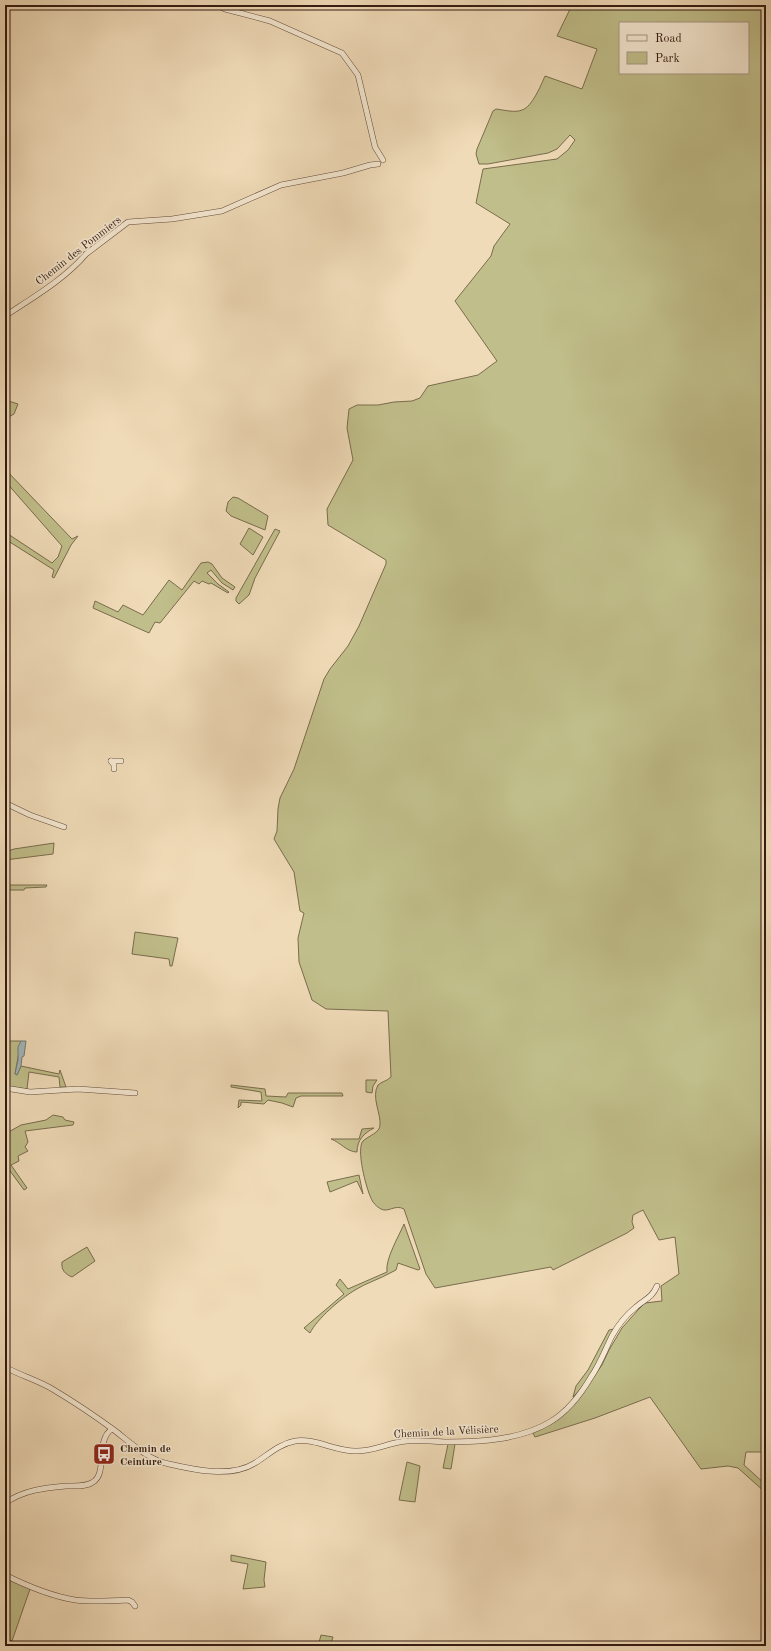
<svg xmlns="http://www.w3.org/2000/svg" width="771" height="1651" font-family="'Old Standard TT',serif">
	<rect width="100%" height="100%" fill="#f0dbb8"/>
	<filter id="stains"><feTurbulence type="fractalNoise" baseFrequency=".005" numOctaves="4"/><feColorMatrix values="0 0 0 0 .2 0 0 0 0 .09 0 0 0 0 .02 0 0 0 .5 -.17"/></filter>
	<radialGradient id="worn" r=".72"><stop offset=".6" stop-color="#630" stop-opacity="0"/><stop offset="1" stop-color="#630" stop-opacity=".3"/></radialGradient>
	<g fill="#c0be8a" stroke="#7a6c4e" fill-rule="evenodd">
		<path d="M572 5H766V1452H746L744 1465 766 1485V1493L738 1468 728 1466 701 1469 650 1397 595 1418 535 1437 533 1433 553 1423 581 1395 602 1365 609 1350 622 1328 638 1310 645 1303 662 1301 661 1286 679 1274 675 1237 659 1240 643 1210 633 1215 632 1222 634 1228 627 1233 553 1270 551 1267 435 1288 426 1274 404 1209C395 1204 388 1213 381 1209 377 1207 372 1202 371 1198 366 1188 356 1149 363 1141 368 1136 380 1133 380 1125 381 1113 371 1097 378 1085 381 1082 387 1081 391 1077L388 1011 326 1009 312 1000 299 962 298 938 304 913 300 911 294 872 274 839 277 831 278 809 280 798 294 769 324 679 330 669 348 646 359 626 386 564V560L328 525 327 509 353 460 347 428 349 409 357 405H378L394 402 412 401 420 398 428 386 478 375 497 361 455 301 491 256 494 246 510 224 476 203 483 169 557 159 568 150 575 140 570 135 557 149 548 153 488 164H479L476 154 477 149 493 111 496 109C504 110 515 113 522 110 532 107 541 85 545 76L582 89 597 49 557 36ZM620 23H748V73H620Z"/>
		<path d="M5 400 18 404 14 414 5 419Z"/>
		<path d="M5 469 72 539 78 536 71 545 54 578 52 577 54 570 5 539V532L52 563 58 557 62 546 5 481Z"/>
		<path d="M233 497 238 498 268 516 265 530 231 516 226 511 228 502Z"/>
		<path d="M249 528 263 537 253 555 240 544Z"/>
		<path d="M275 529 280 531 255 578 249 595 239 604 236 601V598Z"/>
		<path d="M208 562 212 564 222 578 235 587 233 590 222 583 211 570 207 573 218 584 229 592 228 593 211 583 209 584 202 581 199 584 194 581 160 623 155 622 149 633 93 608 95 601 118 612 123 605 143 615 169 580 182 590 201 563Z"/>
		<path d="M54 843 53 854 5 860V852L14 849Z"/>
		<path d="M5 885H47L46 887 25 888 24 890H5Z"/>
		<path d="M135 932 178 938 172 966H170L169 959 132 954Z"/>
		<path d="M5 1041H21L15 1074 17 1075 21 1066 59 1074 60 1070 66 1087H60L59 1077 29 1072 27 1089 5 1086Z"/>
		<path d="M366 1080H377L373 1086 372 1093 366 1092Z"/>
		<path d="M231 1085 265 1089 266 1096 286 1097 288 1093H342L343 1096H301L296 1098 293 1107 282 1103 268 1100 264 1104 241 1102V1105L238 1108 239 1100 262 1101 261 1092 231 1087Z"/>
		<path d="M53 1115 63 1117 65 1120 74 1122 73 1125 25 1131 28 1142 25 1147 28 1151 18 1156 19 1161 11 1165 27 1188 24 1190 5 1164V1134L21 1125 46 1120Z"/>
		<path d="M374 1128C364 1133 357 1140 357 1152 347 1152 340 1142 331 1139H359L362 1129Z"/>
		<path d="M359 1175 363 1194 357 1181 330 1192 327 1182Z"/>
		<path d="M404 1224 420 1269 418 1270 398 1263 396 1270 392 1272C380 1279 366 1283 355 1290 340 1299 317 1319 310 1333L304 1328 344 1294 336 1285 340 1279 348 1289 387 1272C385 1259 399 1236 404 1224Z"/>
		<path d="M87 1247 95 1261 72 1277C65 1274 61 1270 62 1262Z"/>
		<path d="M614 1329C603 1352 592 1379 573 1397L576 1386 588 1370 609 1330Z"/>
		<path d="M448 1444H455L451 1469 443 1468Z"/>
		<path d="M407 1462 420 1466 415 1502 399 1500Z"/>
		<path d="M231 1555 266 1562 264 1580 265 1587 243 1589 248 1564 231 1561Z"/>
		<path d="M5 1578 30 1589 12 1641 5 1639Z"/>
		<path d="M321 1635 333 1637 330 1646H318Z"/>
	</g>
	<path fill="#a0b8ba" stroke="#747976" d="M21 1041H26L24 1056 22 1057 21 1066 17 1075 15 1074 18 1060V1047Z"/>
	<g fill="none" stroke-linecap="round" stroke-linejoin="round">
		<g stroke="#624b3b" stroke-width="6">
			<g id="street">
				<path d="M217 5 225 9 270 21 342 53 358 75 375 147 383 160"/>
				<path d="M5 316C32 298 65 279 86 254L128 222 172 219 222 211 281 185 343 173 370 165 378 164"/>
				<path d="M111 761H121"/>
				<path d="M111 761 114 765V769"/>
				<path d="M5 803 30 815 64 827"/>
				<path d="M5 1088 30 1092 78 1089 135 1093"/>
				<path d="M5 1367C21 1376 38 1380 54 1390 74 1402 95 1416 114 1430 131 1443 148 1460 169 1464 195 1470 231 1478 255 1463 268 1455 279 1444 295 1441 315 1438 335 1451 355 1451 373 1452 389 1442 407 1441 420 1440 433 1441 445 1442 480 1442 520 1440 550 1422 567 1412 581 1394 591 1377 600 1364 605 1350 612 1336 618 1325 626 1315 636 1307 645 1299 652 1298 657 1286"/>
				<path d="M5 1503C24 1490 44 1488 66 1486 75 1486 86 1487 93 1482 108 1473 95 1440 112 1429"/>
				<path d="M5 1575C27 1586 51 1596 75 1600 92 1602 110 1601 128 1600L132 1602 135 1606"/>
			</g>
		</g>
		<use href="#street" stroke="#f5e8d1" stroke-width="5"/>
	</g>
	<defs>
		<g id="bus-square" transform="scale(1.15)"><rect x="-9" y="-9" width="18" height="18" rx="4" fill="#8f2418" stroke="#f5e8d1"/><path d="M-5-6H5V4H4V6H2V4H-2V6H-4V4H-5ZM-3.5-4V0h7V-4ZM-3.5 1.2v1.5H-2V1.2ZM2 1.2v1.5H3.5V1.2Z" fill="#fff"/></g>
	</defs>
	<g fill-rule="evenodd">
		<use href="#bus-square" x="104" y="1454"/>
	</g>
	<g text-anchor="middle" stroke-width="3.5" stroke-linejoin="round" paint-order="stroke">
		<g font-size="11" fill="#331b11" stroke="#f5e8d1">
			<text transform="translate(78 250) rotate(-38)" y="4">Chemin des Pommiers</text>
			<text transform="translate(446 1431) rotate(-3)" y="4">Chemin de la Vélisière</text>
		</g>
		<g font-size="11" font-weight="bold" fill="#331b11" stroke="#f5e8d1" text-anchor="start">
			<text x="120" y="1452">Chemin de<tspan x="120" dy="13">Ceinture</tspan></text>
		</g>
	</g>
	<rect width="771" height="1651" fill="none" stroke="#f0dbb8" stroke-width="20"/>
	<rect x="6" y="6" width="759" height="1639" fill="none" stroke="#331b11" stroke-width="2"/>
	<rect x="10" y="10" width="751" height="1631" fill="none" stroke="#331b11"/>
	<rect x="619" y="22" width="130" height="52" fill="#f5e8d1" stroke="#a79684"/>
	<rect x="627" y="35" width="20" height="6" fill="#f5e8d1" stroke="#a79684"/>
	<text x="655" y="42" font-size="12" fill="#331b11">Road</text>
	<rect x="627" y="52" width="20" height="12" fill="#c0be8a" stroke="#a79684"/>
	<text x="655" y="62" font-size="12" fill="#331b11">Park</text>
	<rect width="100%" height="100%" filter="url(#stains)"/>
	<rect width="100%" height="100%" fill="url(#worn)"/>
</svg>
